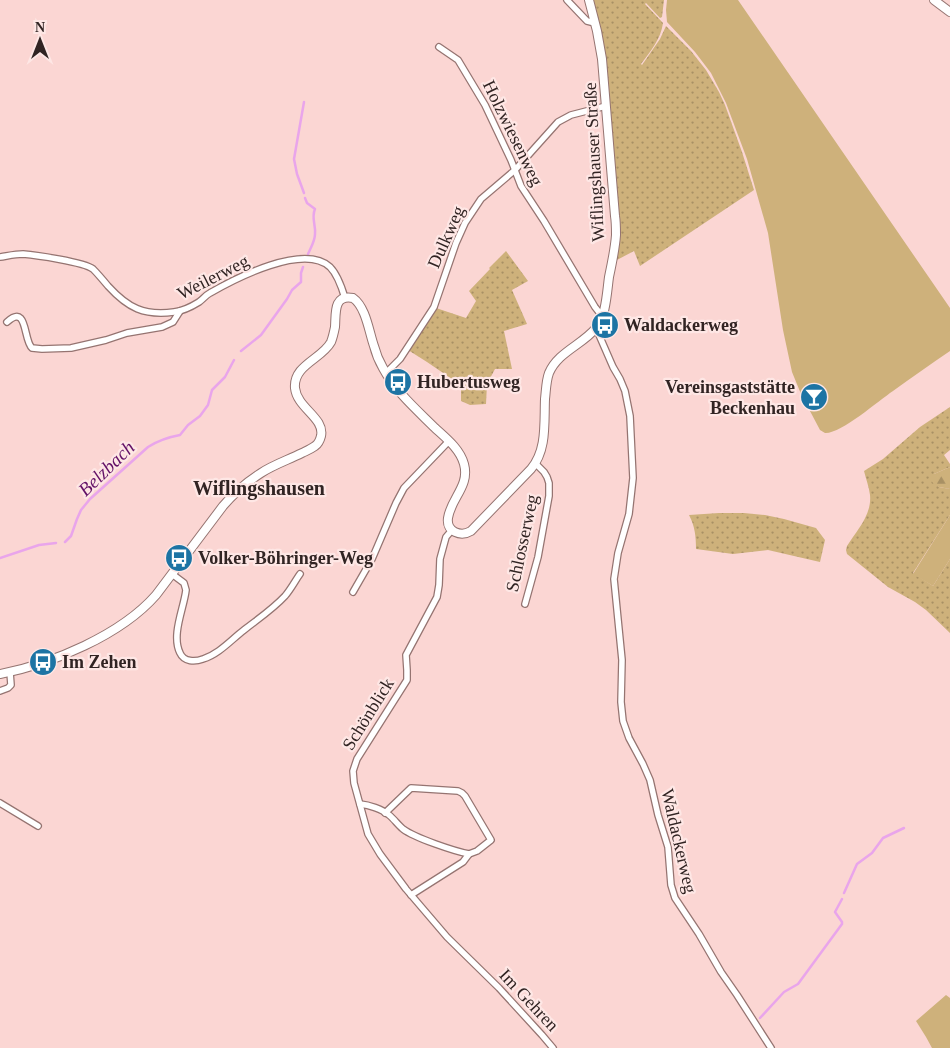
<svg xmlns="http://www.w3.org/2000/svg" width="950" height="1048" font-family="Georgia,serif">
	<defs>
		<pattern id="grass-dots" width="8" height="8" patternUnits="userSpaceOnUse" patternTransform="scale(1.25)"><rect width="8" height="8" fill="#ceb17b"/><path d="M2 2h.1M6 6h.1" fill="none" stroke="#a89064" stroke-width="1.8" stroke-linecap="round"/></pattern>
		<pattern id="forest-firs" width="22" height="20" patternUnits="userSpaceOnUse" patternTransform="scale(1.25)"><rect width="22" height="20" fill="#ceb17b"/><path d="M5 1l3.5 6h-7zM16 11l3.5 6h-7z" fill="#a89064"/></pattern>
	</defs>
	<rect width="100%" height="100%" fill="#fbd6d3"/>
	<g fill="url(#grass-dots)">
		<path d="M592 0H664L662 17 660 18 646 3 645 4 663 23C661 39 650 52 641 64L642 65 660 39 666 26 691 51 706 70 719 92 725 105 742 152 754 190 640 266 634 251 615 261 619 222 608 84 601 33Z"/>
		<path d="M506 251 528 281 512 290 527 324 504 331 512 369H495L487 384 486 404 470 405 461 401V382L449 380V377L427 362 408 350 436 308 466 318 476 301 469 291 490 269 489 268Z"/>
		<path d="M950 407V450L944 455 950 464V467L934 474 939 487 950 489V515L913 573 933 586 950 559V633L926 610 915 602 888 587 847 554 846 550 847 546C857 530 872 515 870 495 869 487 866 479 864 471L883 459 920 427Z"/>
		<path d="M719 513H744L765 515 784 519 816 528 825 540 820 562 768 550 733 554 696 549C696 537 695 526 689 515Z"/>
	</g>
	<path fill="url(#forest-firs)" d="M950 467V489L939 487 932 482 934 474Z"/>
	<g fill="#ceb17b">
		<path d="M667 0H738L950 308V351C931 364 912 377 893 391 878 401 841 434 825 433L820 430 801 394 792 372 783 330 768 233 747 159 726 103 711 73 695 52 667 22 666 10Z"/>
		<path d="M950 515V559L933 586 913 574Z"/>
		<path d="M946 995 950 998V1048H932L926 1037 916 1021Z"/>
	</g>
	<g fill="none" stroke-linecap="round" stroke-linejoin="round">
		<g stroke="#e9a5eb" stroke-width="2.5">
			<path d="M304 102 294 159 297 174 304 193"/>
			<path d="M305 198 307 203 315 209C311 218 316 225 315 234 315 241 311 247 308 254"/>
			<path d="M241 351 261 335 287 299 292 290 301 282V273L303 267"/>
			<path d="M65 542 71 536 77 519 81 510 90 499 148 447C159 440 169 437 180 435L188 425 200 416 208 405 212 390 225 377 234 360"/>
			<path d="M0 558 39 545 56 543"/>
			<path d="M844 893 857 864 872 853 883 838 904 828"/>
			<path d="M760 1018 784 992 798 984 842 924V922L835 912 842 899"/>
		</g>
		<g stroke="#957471" stroke-width="8">
			<g id="minor">
				<path d="M567 0 587 21 595 23"/>
				<path d="M439 47 458 60 485 105 511 160 521 186 544 221 595 307 602 316"/>
				<path d="M0 257C7 256 15 254 23 254 35 255 84 262 93 269 98 274 103 280 108 286 128 308 144 316 174 312 183 311 191 307 199 302 203 299 206 295 210 293 236 278 304 243 330 267 338 275 342 288 345 298"/>
				<path d="M7 322C28 303 23 340 32 348L42 349 71 348 106 340 127 333 162 327 173 322 180 311"/>
				<path d="M596 328 613 367 620 379 625 391 630 416 633 478 629 514 618 553 614 579 622 660 621 702 623 721 629 738 643 764 650 780 658 815 668 847 671 885 675 898 699 934 721 972 737 995 771 1048"/>
				<path d="M386 373 400 359 434 307 456 243 465 223 481 199 515 170 558 122 571 115 606 106"/>
				<path d="M452 530 446 537 440 559 439 585 437 597 406 655 407 670V680L357 759 353 771 354 783 368 834 380 854 406 889 447 937 499 988 542 1035 553 1048"/>
				<path d="M172 574 184 583 186 590C184 608 171 635 180 653 184 662 195 662 203 659 219 654 231 640 244 630 258 619 273 609 285 596 291 589 295 581 300 574"/>
				<path d="M353 592 372 559 396 503 404 488 449 441"/>
				<path d="M525 604 538 557 549 496V483L547 477 544 472 535 463"/>
				<path d="M0 691 8 688 11 685 10 672"/>
				<path d="M0 803 38 826"/>
				<path d="M360 804C369 805 382 809 389 815 394 819 398 825 403 829 415 838 454 851 469 854"/>
				<path d="M385 813 411 788 458 791 462 793 465 796 491 840 477 851 469 854 463 862 411 895"/>
			</g>
		</g>
		<g stroke="#957471" stroke-width="10">
			<g id="tertiary">
				<path d="M934 0 950 12"/>
				<path d="M0 674C52 664 121 635 156 595L223 506C234 493 247 482 261 473 273 465 288 460 302 453 306 451 311 449 315 446 318 444 320 440 321 436 325 418 297 408 295 388 293 365 322 359 331 342 333 337 334 332 335 327 336 314 333 294 353 298 366 307 369 332 374 346 376 354 379 361 383 368 396 392 416 409 435 428 446 438 460 449 464 464 470 486 451 498 448 518 446 532 461 537 471 531L531 469C547 450 544 424 545 399 546 391 546 381 549 373 558 352 582 345 596 328 606 317 607 291 609 277 612 263 615 249 616 235 616 228 616 222 615 216L602 59 597 31 589 0"/>
			</g>
		</g>
		<use href="#minor" stroke="#fff" stroke-width="5.5"/>
		<use href="#tertiary" stroke="#fff" stroke-width="8"/>
	</g>
	<defs>
		<g id="bus-disc" transform="scale(1.4375)"><circle r="9.5" fill="#1d74a4" stroke="#fee7e5"/><path d="M-5-6H5V4H4V6H2V4H-2V6H-4V4H-5ZM-3.5-4V0h7V-4ZM-3.5 1.2v1.5H-2V1.2ZM2 1.2v1.5H3.5V1.2Z" fill="#fff"/></g>
		<g id="bar-disc" transform="scale(1.4375)"><circle r="9.5" fill="#1d74a4" stroke="#fee7e5"/><path d="M-6-5H6L.8 .8V4.5H3.5V6h-7V4.5H-.8V.8Z" fill="#fff"/></g>
	</defs>
	<g fill-rule="evenodd">
		<use href="#bus-disc" x="605" y="325"/>
		<use href="#bus-disc" x="398" y="382"/>
		<use href="#bar-disc" x="814" y="397"/>
		<use href="#bus-disc" x="179" y="558"/>
		<use href="#bus-disc" x="43" y="662"/>
	</g>
	<g text-anchor="middle" stroke-width="4.5" stroke-linejoin="round" paint-order="stroke">
		<g font-size="18" fill="#312423" stroke="#fee7e5">
			<text transform="translate(513 133) rotate(64)" y="6">Holzwiesenweg</text>
			<text transform="translate(594 162) rotate(-93)" y="6">Wiflingshauser Straße</text>
			<text transform="translate(446 237) rotate(-66)" y="6">Dulkweg</text>
			<text transform="translate(213 277) rotate(-27)" y="6">Weilerweg</text>
			<text transform="translate(522 543) rotate(-78)" y="6">Schlosserweg</text>
			<text transform="translate(368 714) rotate(-58)" y="6">Schönblick</text>
			<text transform="translate(679 841) rotate(77)" y="6">Waldackerweg</text>
			<text transform="translate(529 1000) rotate(47)" y="6">Im Gehren</text>
		</g>
		<g font-size="18" font-weight="bold" fill="#312423" stroke="#fee7e5" text-anchor="start">
			<text x="624" y="331">Waldackerweg</text>
			<text x="417" y="388">Hubertusweg</text>
			<text x="795" y="393" text-anchor="end">Vereinsgaststätte<tspan x="795" dy="21">Beckenhau</tspan></text>
			<text x="198" y="564">Volker-Böhringer-Weg</text>
			<text x="62" y="668">Im Zehen</text>
		</g>
		<g font-size="19" font-style="italic" fill="#631167" stroke="#fee7e5">
			<text transform="translate(106 468) rotate(-44)" y="7">Belzbach</text>
		</g>
		<g font-size="20" font-weight="bold" fill="#312423" stroke="#fee7e5">
			<text x="259" y="495">Wiflingshausen</text>
		</g>
	</g>
	<g transform="translate(40 40)" stroke="#fee7e5" stroke-width="4" paint-order="stroke">
	<path d="M0-4L9 19L0 12L-9 19Z" fill="#312423"/>
	<text y="-8" font-size="14" font-weight="bold" text-anchor="middle" fill="#312423">N</text>
	</g>
</svg>
